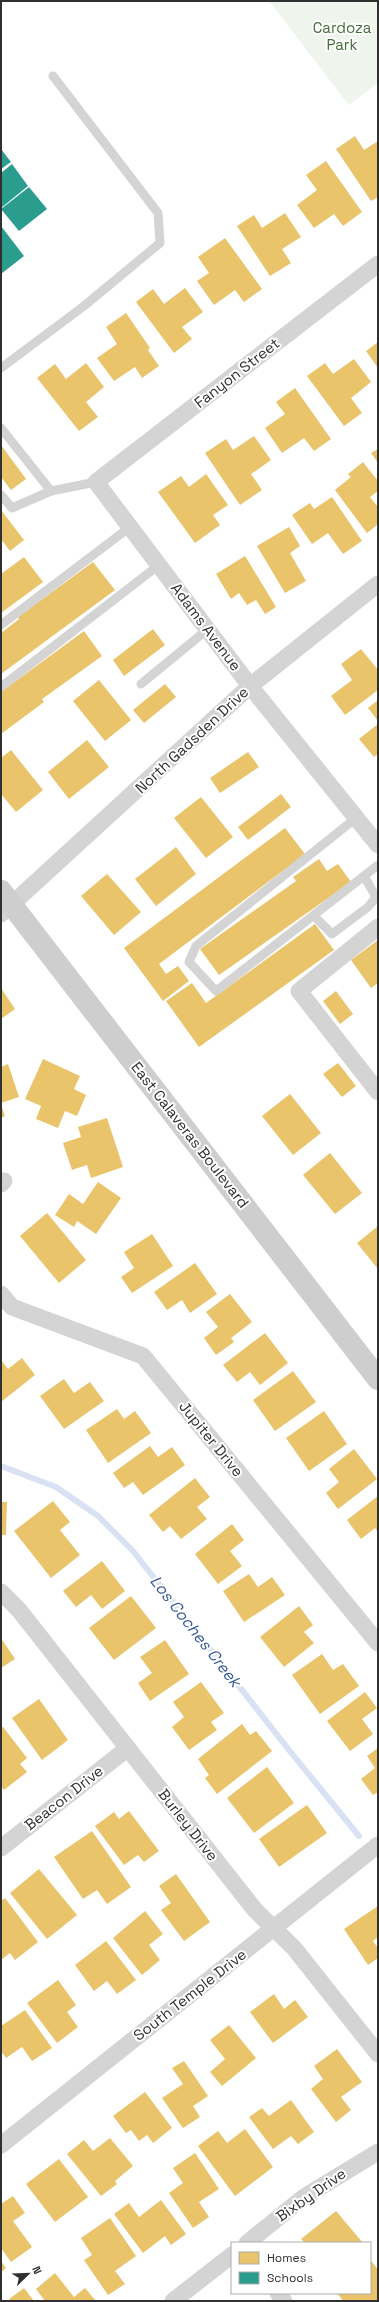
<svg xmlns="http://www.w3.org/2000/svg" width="379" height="2302" font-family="'Space Grotesk',sans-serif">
	<rect width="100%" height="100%" fill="#fff"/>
	<path fill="#eff5ec" d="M269 1H378V83L349 105Z"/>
	<g fill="#e9c46a">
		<path d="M355 136 364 150 378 141V197L371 201 336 149Z"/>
		<path d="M326 161 362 212 343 226 334 214 314 228 297 205 317 190 306 175Z"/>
		<path d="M285 213 301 237 282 249 291 263 270 276 237 226 254 215 262 228Z"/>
		<path d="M225 238 262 289 244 302 235 290 214 305 197 281 209 273 198 257Z"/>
		<path d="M185 288 203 312 182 327 192 339 174 353 136 302 153 289 164 304Z"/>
		<path d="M126 313 150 348 148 350 159 366 142 378 135 367 114 381 97 358 117 344 106 327Z"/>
		<path d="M378 342V368L366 351Z"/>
		<path d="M354 359 371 382 351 398 362 413 344 426 307 376 325 363 333 374Z"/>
		<path d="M86 363 104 387 86 402 98 417 79 431 37 378 55 364 66 379Z"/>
		<path d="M295 388 331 439 314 451 304 438 282 453 265 428 285 414 276 402Z"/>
		<path d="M254 436 271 460 251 474 262 490 240 505 205 453 226 439 233 450Z"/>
		<path d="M1 445 26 479 11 490 1 477Z"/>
		<path d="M378 449V463L371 453Z"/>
		<path d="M363 462 378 481V491L370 497 378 507V524L367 533 335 490 351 477 348 474Z"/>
		<path d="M206 474 228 505 213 515 220 525 195 543 158 492 181 476 189 487Z"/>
		<path d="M332 497 362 541 343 554 328 533 312 544 292 515 310 503 314 509Z"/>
		<path d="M1 510 24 540 10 551 1 539Z"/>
		<path d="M289 527 300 546 290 553 306 581 285 593 257 546Z"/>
		<path d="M245 556 276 607 265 614 256 600 247 605 239 593 231 599 216 574Z"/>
		<path d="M24 557 43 582 1 613V574Z"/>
		<path d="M93 562 115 590 1 674V633L19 619 18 617Z"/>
		<path d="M153 629 165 645 124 676 113 660Z"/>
		<path d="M84 631 102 656 42 699 44 702 1 734V692Z"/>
		<path d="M361 649 378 670V690L345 715 331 696 352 680 341 664Z"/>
		<path d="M99 680 131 720 105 741 73 701Z"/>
		<path d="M165 684 176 697 144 723 133 710Z"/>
		<path d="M378 700V721L368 708Z"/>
		<path d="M378 724V754L374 757 359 739Z"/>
		<path d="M87 740 109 767 69 799 48 772Z"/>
		<path d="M11 750 43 790 16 812 1 794V758Z"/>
		<path d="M248 752 259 767 220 793 210 778Z"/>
		<path d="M281 794 291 807 248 840 238 827Z"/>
		<path d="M201 797 233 837 206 858 174 818Z"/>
		<path d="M285 828 305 854 159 964 166 974 178 966 189 981 163 1001 124 948Z"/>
		<path d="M176 847 196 874 156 906 135 879Z"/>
		<path d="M319 859 327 871 338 864 351 882 219 975 200 949 296 881 293 877Z"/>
		<path d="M107 874 141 912 114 935 81 896Z"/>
		<path d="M315 924 334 950 199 1047 166 1001 192 983 206 1003Z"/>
		<path d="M378 940V983L371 988 351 960Z"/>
		<path d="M1 988 15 1009 1 1019Z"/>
		<path d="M336 991 353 1014 340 1024 323 1001Z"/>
		<path d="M43 1059 80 1076 74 1089 86 1095 77 1116 65 1111 58 1128 36 1119 41 1106 25 1099Z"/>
		<path d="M338 1063 356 1086 342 1097 323 1074Z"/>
		<path d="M8 1064 19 1097 1 1103V1067Z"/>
		<path d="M290 1094 321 1133 293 1155 262 1116Z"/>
		<path d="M1 1104 5 1116 1 1118Z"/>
		<path d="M107 1118 123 1167 91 1178 87 1165 72 1170 63 1143 81 1137 78 1127Z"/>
		<path d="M330 1153 362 1193 335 1214 303 1175Z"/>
		<path d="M98 1182 121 1198 96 1234 77 1221 74 1227 55 1215 69 1194 83 1204Z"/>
		<path d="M47 1213 86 1260 59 1283 20 1236Z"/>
		<path d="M378 1226V1269L357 1243Z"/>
		<path d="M152 1234 173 1266 132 1293 121 1277 134 1268 124 1252Z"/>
		<path d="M195 1263 217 1294 190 1313 182 1300 167 1310 154 1292Z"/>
		<path d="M230 1294 252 1322 231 1338 234 1342 216 1355 204 1338 218 1327 206 1312Z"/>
		<path d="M265 1333 288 1363 260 1385 250 1372 237 1382 223 1365Z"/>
		<path d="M22 1358 35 1375 1 1402V1360L8 1369Z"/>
		<path d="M293 1371 316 1402 275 1431 253 1400Z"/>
		<path d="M64 1379 74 1393 90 1382 104 1401 64 1429 40 1396Z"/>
		<path d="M117 1409 124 1419 135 1411 151 1433 108 1463 86 1430Z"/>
		<path d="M324 1411 347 1444 309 1471 286 1438Z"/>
		<path d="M150 1446 158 1457 172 1447 185 1465 143 1495 133 1482 124 1488 113 1473Z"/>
		<path d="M354 1449 377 1479 338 1509 326 1493 339 1482 329 1469Z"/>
		<path d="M195 1478 210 1497 197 1507 207 1519 181 1539 170 1526 163 1532 149 1515Z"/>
		<path d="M378 1496V1532L375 1528 361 1539 347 1520Z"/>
		<path d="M53 1501 70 1522 60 1530 80 1555 51 1578 14 1531Z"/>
		<path d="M1 1502H7L6 1535H1Z"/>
		<path d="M232 1524 244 1540 230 1551 242 1566 218 1584 195 1554Z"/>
		<path d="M102 1561 125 1591 102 1609 91 1595 76 1607 63 1591Z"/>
		<path d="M249 1574 258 1587 272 1577 285 1595 244 1622 223 1591Z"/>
		<path d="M131 1596 156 1628 114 1660 89 1628Z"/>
		<path d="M299 1606 313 1625 304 1632 314 1643 284 1667 260 1637Z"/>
		<path d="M1 1638 15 1659 1 1668Z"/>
		<path d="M165 1640 189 1674 150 1701 138 1683 152 1673 140 1657Z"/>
		<path d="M322 1654 333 1670 343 1664 359 1686 320 1714 292 1675Z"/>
		<path d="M201 1682 224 1713 211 1722 217 1730 189 1750 172 1727 184 1717 173 1702Z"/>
		<path d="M365 1692 377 1708 362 1719 373 1734 350 1751 327 1721Z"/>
		<path d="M39 1699 68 1740 42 1760 12 1718Z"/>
		<path d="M242 1724 250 1735 256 1731 272 1751 217 1794 205 1778 209 1775 198 1759Z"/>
		<path d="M3 1727 27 1758 20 1764 27 1772 4 1790 1 1786V1728Z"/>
		<path d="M378 1748V1792L373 1795 361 1779 375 1768 367 1756Z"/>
		<path d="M267 1767 294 1803 254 1833 227 1798Z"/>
		<path d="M307 1805 327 1833 279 1867 259 1839Z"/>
		<path d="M129 1811 159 1851 144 1862 138 1855 124 1865 95 1826 114 1812 119 1819Z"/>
		<path d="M92 1831 131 1887 107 1904 97 1890 83 1899 54 1857Z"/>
		<path d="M39 1869 77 1915 47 1939 10 1893Z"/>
		<path d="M176 1874 210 1922 184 1941 161 1910 171 1903 159 1886Z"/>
		<path d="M5 1898 38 1942 15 1960 10 1953 1 1960V1901Z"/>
		<path d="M378 1906V1937L373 1941 378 1948V1958L368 1965 344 1929Z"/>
		<path d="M145 1911 163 1934 149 1945 160 1960 142 1975 113 1938Z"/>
		<path d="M106 1941 136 1980 117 1994 107 1981 94 1991 75 1965Z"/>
		<path d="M58 1980 76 2005 67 2012 78 2027 57 2043 27 2003Z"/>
		<path d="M274 1994 284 2009 295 2000 308 2017 273 2043 250 2012Z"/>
		<path d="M25 2010 52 2048 32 2061 22 2047 6 2058 1 2051V2026Z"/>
		<path d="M229 2025 256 2058 222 2086 210 2072 225 2059 210 2040Z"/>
		<path d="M337 2049 362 2082 341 2097 351 2110 336 2122 311 2089 323 2079 314 2066Z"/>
		<path d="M184 2061 208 2096 193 2106 200 2117 183 2128 162 2098 183 2084 172 2068Z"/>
		<path d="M145 2092 172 2128 153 2143 147 2135 139 2141 131 2130 126 2133 113 2116Z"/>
		<path d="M291 2100 314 2132 298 2144 291 2136 273 2149 249 2117 262 2108 269 2116Z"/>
		<path d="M245 2129 273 2167 235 2196 198 2146 218 2131 227 2143Z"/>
		<path d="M110 2138 133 2166 115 2181 117 2184 101 2196 67 2154 84 2140 93 2151Z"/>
		<path d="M195 2153 219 2189 199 2202 209 2217 193 2228 169 2193 183 2183 173 2168Z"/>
		<path d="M59 2159 88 2197 55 2222 26 2184Z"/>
		<path d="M13 2196 25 2213 13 2221 32 2247 11 2262 1 2248V2204Z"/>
		<path d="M161 2200 186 2234 171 2245 165 2236 143 2253 114 2214 129 2203 139 2217Z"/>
		<path d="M336 2211 363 2243H305L301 2239Z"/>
		<path d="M110 2218 136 2256 115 2271 125 2284 108 2295 84 2260 92 2255 81 2238Z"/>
		<path d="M370 2259 378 2270V2301H343L337 2293H370Z"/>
		<path d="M1 2261 6 2268 1 2272Z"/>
		<path d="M55 2273 74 2297 85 2288 96 2301H45L36 2289Z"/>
		<path d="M24 2288 34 2301H10L9 2299Z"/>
	</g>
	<g fill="#2a9d8f">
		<path d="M1 149 11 162 1 169Z"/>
		<path d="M12 164 28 186 1 208V173Z"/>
		<path d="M29 187 47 209 19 231 1 209Z"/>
		<path d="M1 226 24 256 1 274Z"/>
	</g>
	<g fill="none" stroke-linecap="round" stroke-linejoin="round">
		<path stroke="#d9e2f3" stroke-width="6" d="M1 1466 56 1487 98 1516 133 1551 289 1750 359 1836"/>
		<g stroke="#d4d4d4" stroke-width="9">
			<path d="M1 368 84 306 160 243 158 213 53 76"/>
			<path d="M1 428 51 491"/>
			<path d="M1 495 12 508 51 491 96 482"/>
			<path d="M1 625 130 527"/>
			<path d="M141 684 208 629"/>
			<path d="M1 687 159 565"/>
			<path d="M356 818 196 946 189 962 216 991 378 865"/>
			<path d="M314 916 332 934 368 907 376 897 364 876"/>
		</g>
		<g stroke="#d4d4d4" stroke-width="17">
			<path d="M378 264 96 482 250 686 378 845"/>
			<path d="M1 914 250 686 378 584"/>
			<path d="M378 927 299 991 378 1092"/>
			<path d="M1 1184 4 1181"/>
			<path d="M1 1294 12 1307 143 1356 378 1643"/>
			<path d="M1 1592 19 1610 255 1910 294 1948 378 2054"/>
			<path d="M1 1848 128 1748"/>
			<path d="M1 2145 378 1845"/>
			<path d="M247 2243 304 2197 378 2152"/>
			<path d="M278 2293 284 2301"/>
			<path d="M173 2301 232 2255"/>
		</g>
		<path stroke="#cecece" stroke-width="22" d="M1 891 378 1379"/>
	</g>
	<g text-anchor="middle" stroke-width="4" stroke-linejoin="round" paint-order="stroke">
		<g font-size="15" fill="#446e3a" stroke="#fff">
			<text x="342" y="33">Cardoza<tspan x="342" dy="17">Park</tspan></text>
		</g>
		<g font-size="15" fill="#303030" stroke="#fff">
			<text transform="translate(237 373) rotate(-38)" y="5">Fanyon Street</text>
			<text transform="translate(206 627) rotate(53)" y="5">Adams Avenue</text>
			<text transform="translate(192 740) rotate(-43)" y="5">North Gadsden Drive</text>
			<text transform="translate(190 1135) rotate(52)" y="5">East Calaveras Boulevard</text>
			<text transform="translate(211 1439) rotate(51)" y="5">Jupiter Drive</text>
			<text transform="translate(64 1798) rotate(-38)" y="5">Beacon Drive</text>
			<text transform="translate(188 1825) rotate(52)" y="5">Burley Drive</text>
			<text transform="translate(190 1995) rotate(-38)" y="5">South Temple Drive</text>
			<text transform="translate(311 2195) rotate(-35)" y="5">Bixby Drive</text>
		</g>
		<g font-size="16" font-style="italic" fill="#395997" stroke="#fff">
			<text transform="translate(196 1631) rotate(52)" y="6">Los Coches Creek</text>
		</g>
	</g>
	<rect width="379" height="2302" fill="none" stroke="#303030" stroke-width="4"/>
	<rect x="231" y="2242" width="140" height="52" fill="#ffffff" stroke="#acacac"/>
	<rect x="239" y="2252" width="20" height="12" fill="#e9c46a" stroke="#acacac"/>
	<text x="267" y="2262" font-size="12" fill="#303030">Homes</text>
	<rect x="239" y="2272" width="20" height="12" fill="#2a9d8f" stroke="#acacac"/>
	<text x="267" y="2282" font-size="12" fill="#303030">Schools</text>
	<g transform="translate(28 2274) rotate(67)" stroke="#ffffff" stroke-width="3" paint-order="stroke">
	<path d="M0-3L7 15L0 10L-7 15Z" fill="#303030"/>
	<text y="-6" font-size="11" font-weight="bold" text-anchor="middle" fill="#303030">N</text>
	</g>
</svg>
